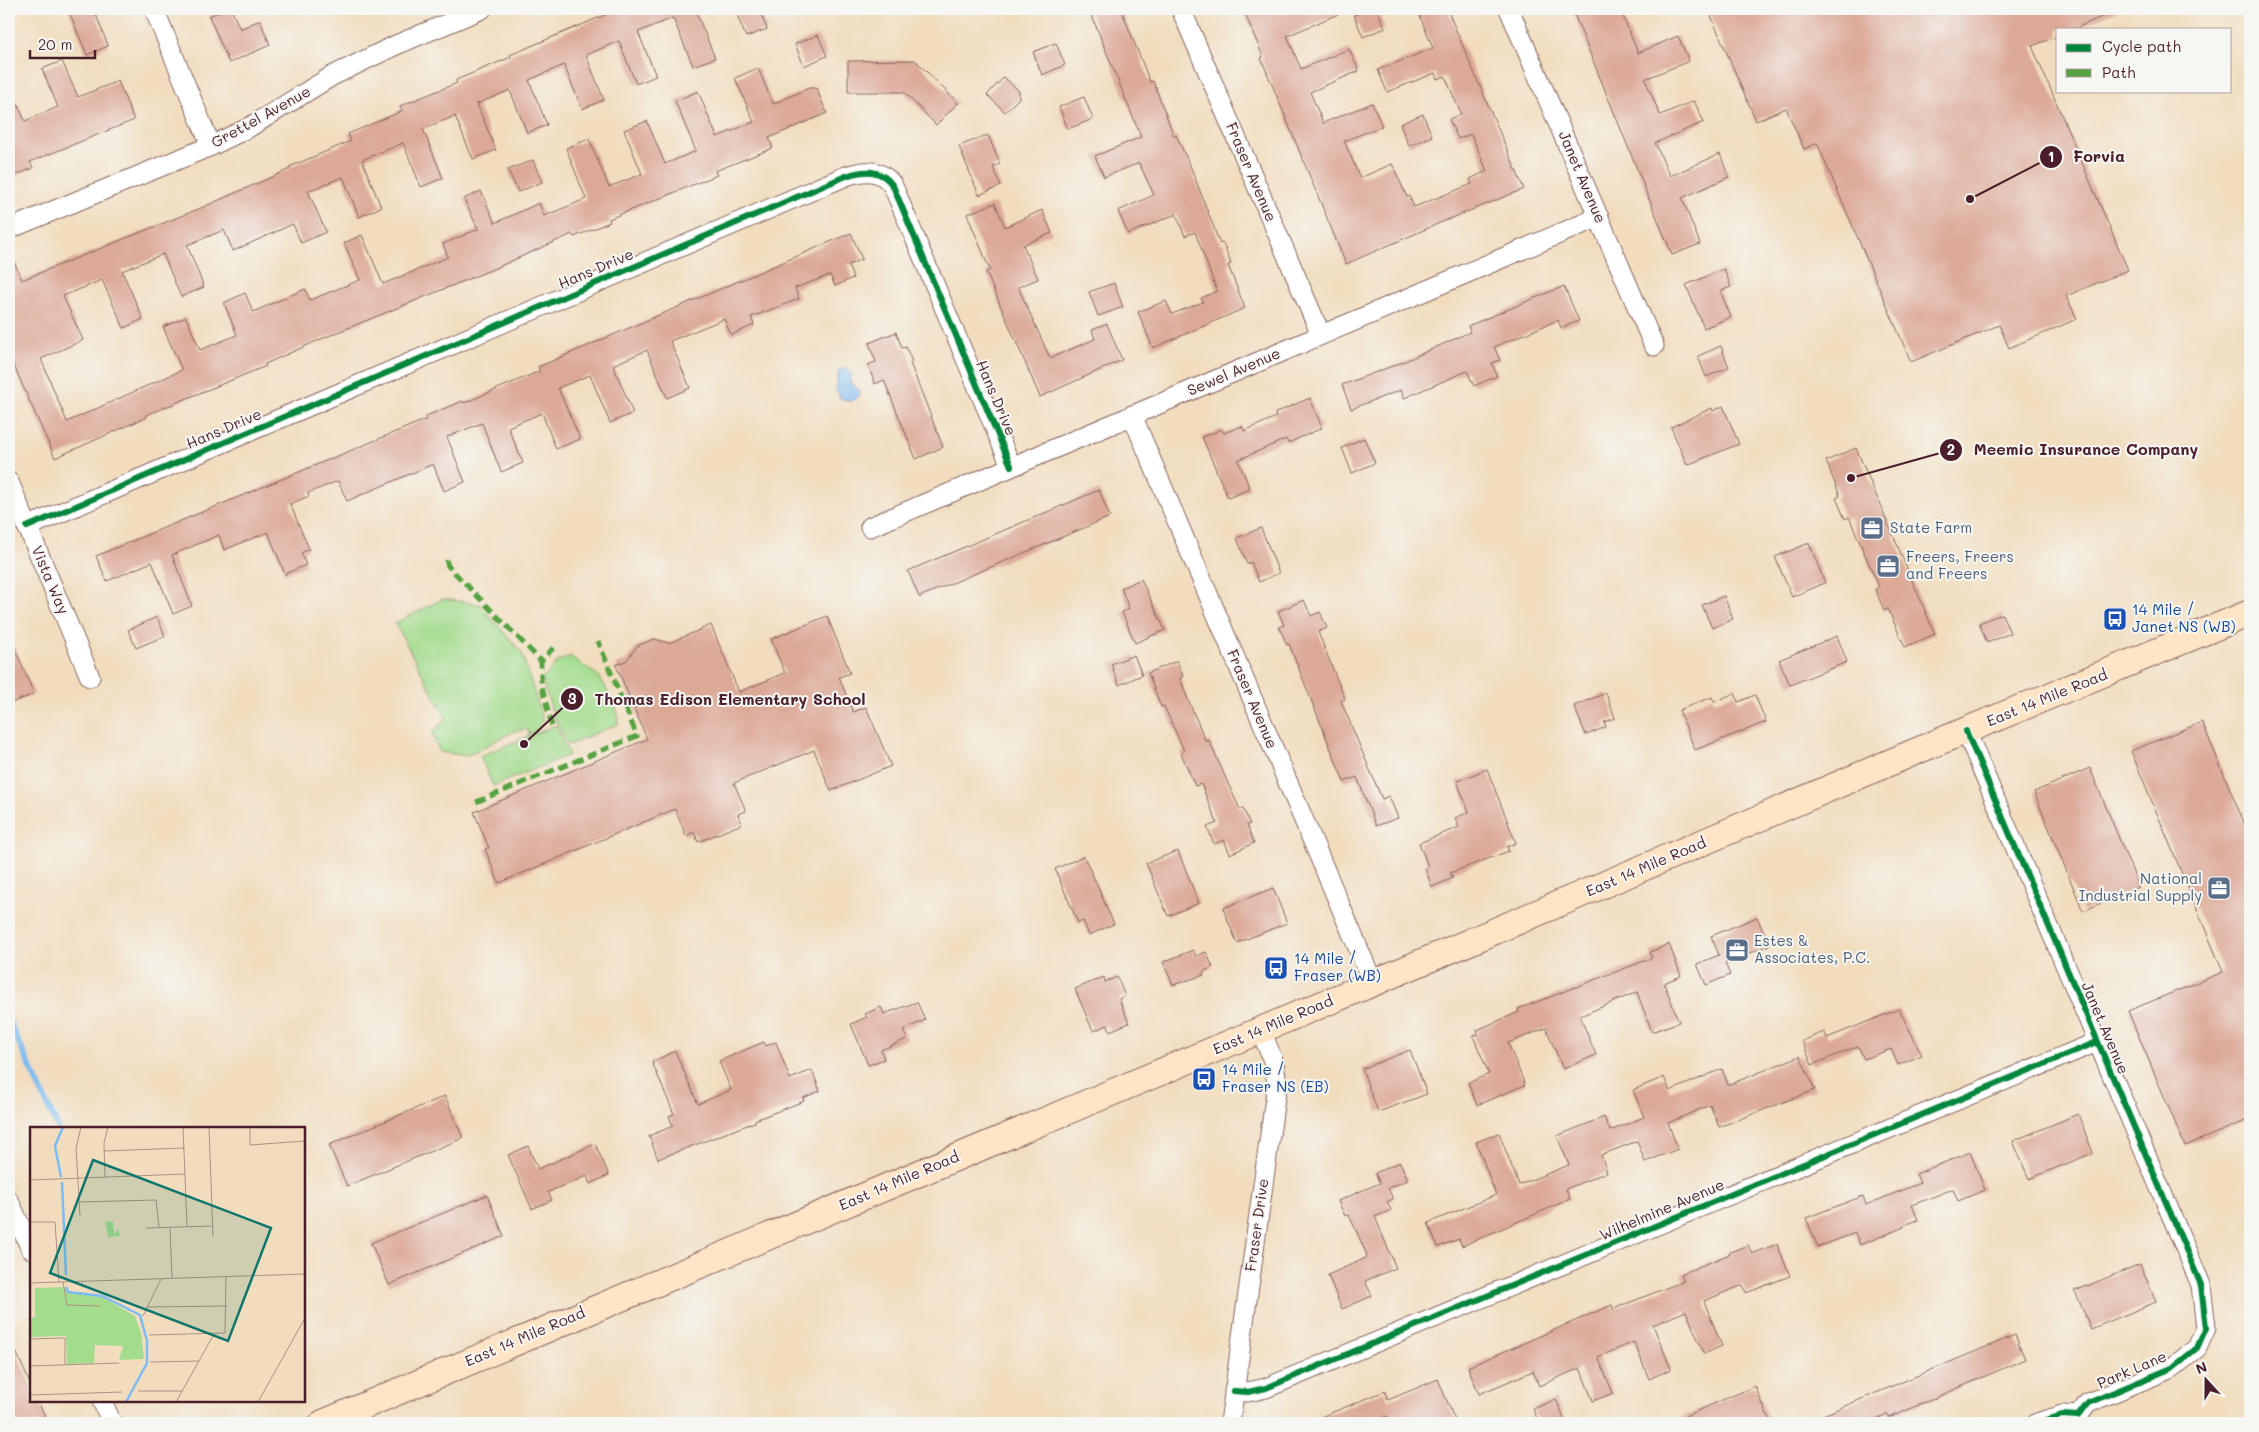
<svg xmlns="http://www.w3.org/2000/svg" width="2259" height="1432" font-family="Mali,sans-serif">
	<rect width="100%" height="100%" fill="#f6f6f2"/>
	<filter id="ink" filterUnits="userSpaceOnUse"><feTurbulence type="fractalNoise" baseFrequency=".02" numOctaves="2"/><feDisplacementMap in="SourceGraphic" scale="10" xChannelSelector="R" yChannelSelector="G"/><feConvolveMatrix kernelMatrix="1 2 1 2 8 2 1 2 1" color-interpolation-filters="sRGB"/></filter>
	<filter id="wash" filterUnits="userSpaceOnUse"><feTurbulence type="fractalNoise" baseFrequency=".0096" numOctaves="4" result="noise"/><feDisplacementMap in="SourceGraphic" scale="20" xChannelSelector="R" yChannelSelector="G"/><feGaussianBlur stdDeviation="1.12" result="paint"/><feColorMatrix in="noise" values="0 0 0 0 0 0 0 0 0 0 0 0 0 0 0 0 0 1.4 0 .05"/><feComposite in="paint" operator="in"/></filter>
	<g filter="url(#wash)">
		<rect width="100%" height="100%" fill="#f1ddbe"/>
		<g fill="#a4dc8e" stroke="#777e5c">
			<path d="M443 599 479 604 522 653 543 721 536 731 529 734 527 729 515 731 466 756 440 752 432 734 446 718 395 623Z"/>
			<path d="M570 656 600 677 617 710 618 724 568 745 554 717 542 680 557 662Z"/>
			<path d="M556 725 569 755 493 786 480 756Z"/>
		</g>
		<path fill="#7dbbf0" stroke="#646d8e" d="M844 368 848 369 851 373 850 382 860 391 859 396 851 401 840 398 836 389C838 381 836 377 839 370Z"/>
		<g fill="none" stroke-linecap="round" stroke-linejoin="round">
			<path stroke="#7dbbf0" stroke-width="6" d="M9 1021 58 1128"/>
		</g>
		<g id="blocks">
			<g fill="#dca997">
				<path d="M68 9H94L108 46 87 55Z"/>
				<path d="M226 9H231L240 29 260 20 270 45 229 63 209 16Z"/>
				<path d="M619 9H695L715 58 693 66 673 18 638 32 656 76 636 84 619 41 586 55 604 100 582 109 564 65 529 80 547 125 527 133 510 90 477 104 496 150 473 159 455 116 423 129 443 178 421 187 403 143 362 160 381 207 359 217 343 177 308 191 326 232 301 243 293 224 233 251 224 230 187 245 204 287 181 297 163 254 122 271 143 319 124 328 102 280 63 296 83 340 41 359 67 422 182 370 163 327 186 317 200 350 237 335 224 303 245 293 253 312 305 289 310 300 360 280 344 243 362 235 383 284 448 257 443 244 478 229 464 199 481 191 495 223 539 203 544 216 586 199 566 148 589 139 609 187 642 174 624 130 647 121 665 164 696 151 675 101 698 91 717 137 754 122 735 78 758 68 773 104 809 88H816L827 113 769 138 773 148 715 171 717 175 609 219 610 222 574 237 572 234 498 267 326 337 265 364 266 366 146 415 147 417 55 458 9 355V250L22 280 201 208 290 169 289 167 351 141 348 134 402 111 400 106 457 83 456 80 511 57 510 55Z"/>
				<path d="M753 9H759L767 29 746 37 737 15Z"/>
				<path d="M1089 9H1121L1150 82 1153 81 1174 136 1176 135 1192 170 1220 244 1223 243 1231 264 1228 265 1245 308 1153 348 1138 312 1166 301 1172 314 1203 302 1201 298 1217 291 1195 232 1185 236 1176 214 1128 234 1118 211 1154 195 1139 163 1104 177 1095 156 1141 137Z"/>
				<path d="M1243 9H1350L1287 36 1301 69 1349 49 1359 71 1310 92 1323 123 1372 103 1382 126 1344 141 1360 178 1392 164 1407 197 1409 196 1414 207 1472 184 1470 179 1487 171 1471 134 1458 139 1449 119 1461 114 1445 76 1437 79 1435 73 1387 92 1378 70 1433 48 1417 9H1447L1524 189 1442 222 1346 264 1261 58 1263 57Z"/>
				<path d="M1368 9H1377L1385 28 1363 37 1354 15Z"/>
				<path d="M1572 9H1620L1638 53 1678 36 1689 61 1645 79 1660 115 1694 101 1704 122 1655 143 1670 176 1720 154 1729 177 1682 198 1700 244 1672 255Z"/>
				<path d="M1708 9H2120L2074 29H2058V36L2032 46 2128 270 2066 296 2077 319 2009 348 1999 325 1911 362 1817 143 1804 149 1786 108 1756 121Z"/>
				<path d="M818 35 827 56 804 66 795 44Z"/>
				<path d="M1056 43 1065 65 1042 75 1033 52Z"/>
				<path d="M915 60 958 103 936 125 904 92H848V61Z"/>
				<path d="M62 61 78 97 118 81 134 120 30 162 33 168 14 176 9 164V84L25 121 58 107 42 69Z"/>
				<path d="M1004 77 1019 91V98L1005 112 987 95Z"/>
				<path d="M1084 97 1093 119 1068 129 1059 107Z"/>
				<path d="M1423 114 1432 136 1409 146 1400 124Z"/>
				<path d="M988 135 1000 164 993 167 1001 186 979 195 959 146Z"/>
				<path d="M533 160 542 182 518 192 508 170Z"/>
				<path d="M995 203 1005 227 1042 210 1052 233 1023 245 1038 279 1018 287 1050 358 1095 339 1092 330 1107 324 1122 360 1040 397 986 272 990 270 967 214Z"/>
				<path d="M851 233 862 259 848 265 853 278 835 286 830 275 795 288 799 299 751 317 754 325 731 335 724 319 670 341 690 388 667 398 647 350 613 365 633 413 610 423 590 375 558 388 580 439 556 449 542 413 508 427 523 463 501 472 482 423 447 437 465 482 444 491 433 464 347 501 338 481 308 493 309 496 290 504 309 549 301 553 306 565 285 574 268 532 224 550 219 535 172 555 192 606 173 614 152 562 107 581 96 556 427 419 426 416 463 401 464 403 540 371 538 367Z"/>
				<path d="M1724 269 1731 287 1720 291 1731 317 1704 328 1686 285Z"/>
				<path d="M1114 283 1123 307 1098 316 1089 292Z"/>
				<path d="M1564 286 1579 321 1561 328 1558 320 1494 347 1500 360 1492 363 1497 376 1474 386 1467 371 1404 398 1401 390 1351 409 1342 385 1403 362 1470 332 1468 326Z"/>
				<path d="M896 332 902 348 906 347 912 362 910 363 943 447 916 459 884 380 875 384 868 365 876 362 869 343Z"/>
				<path d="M1721 346 1729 367 1706 377 1698 356Z"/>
				<path d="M1310 398 1322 428 1288 443 1286 439 1238 460 1250 489 1228 498 1202 437 1222 429 1224 433 1242 426 1244 431 1276 417 1275 413Z"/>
				<path d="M1723 406 1739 444 1687 465 1671 427 1712 408 1713 411Z"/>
				<path d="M1364 438 1375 463 1352 473 1342 448Z"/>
				<path d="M1856 448 1935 634 1905 647 1888 609 1884 610 1875 589 1879 587 1849 517 1845 519 1836 498 1840 496 1826 461Z"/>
				<path d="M1099 490 1110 517 919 597 908 571Z"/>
				<path d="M1261 528 1279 573 1259 582 1251 562 1247 564 1237 538Z"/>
				<path d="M1809 543 1825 583 1792 597 1775 557Z"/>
				<path d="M1141 579 1165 630 1135 643 1122 612 1129 609 1121 588Z"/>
				<path d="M1724 596 1733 619 1712 628 1702 605Z"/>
				<path d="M1304 600 1311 616 1320 612 1327 628 1318 632 1345 699 1341 701 1382 799 1389 796 1398 818 1376 826 1357 777 1344 782 1289 644 1287 645 1279 627 1284 625 1278 611Z"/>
				<path d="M2002 614 2010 633 1987 643 1979 623Z"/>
				<path d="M827 616 850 673 839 677 853 712 866 707 891 766 831 791 814 750 734 783 746 811 738 814 742 824 698 842 694 832 686 836 675 809 499 883 485 849 489 848 474 812 647 739 616 665 627 660 637 646 654 639 669 643 711 625 739 692 785 673 771 639Z"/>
				<path d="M157 617 165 636 136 648 128 630Z"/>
				<path d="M9 634 34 694 9 704Z"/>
				<path d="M1837 636 1847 662 1790 685 1779 660Z"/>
				<path d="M1134 655 1142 675 1119 685 1111 664Z"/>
				<path d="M1177 661 1183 677 1180 678 1187 697 1206 742 1209 740 1230 788 1240 809 1243 808 1250 824 1247 825 1254 843 1230 854 1224 840 1214 844 1207 827 1217 823 1201 784 1195 786 1181 753 1184 751 1164 706 1161 707 1148 673Z"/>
				<path d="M1606 693 1615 718 1604 722 1606 727 1586 735 1574 706Z"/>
				<path d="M1735 693 1738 702 1755 695 1766 722 1695 750 1679 710 1712 697 1714 702Z"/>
				<path d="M2202 722 2250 837V1119L2185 1146 2128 1011 2223 972 2131 751Z"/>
				<path d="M2090 768 2139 887 2083 911 2034 792Z"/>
				<path d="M1487 769 1516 843 1507 847 1509 851 1450 873 1453 878 1432 887 1425 868 1428 866 1419 843 1459 827 1455 818 1469 812 1457 781Z"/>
				<path d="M1178 851 1199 903 1168 916 1146 863Z"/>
				<path d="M1084 856 1114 924 1089 935 1083 921 1078 923 1055 869Z"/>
				<path d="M1273 888 1287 923 1237 943 1223 908Z"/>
				<path d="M1757 917 1769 945 1725 963 1730 975 1706 985 1697 964 1719 955 1711 936Z"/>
				<path d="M1669 944 1681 976 1664 983 1679 1022 1652 1032 1637 992 1580 1016 1596 1055 1563 1069 1546 1028 1508 1043 1525 1085 1477 1105 1468 1083 1489 1074 1473 1036 1478 1034 1477 1030 1519 1012 1518 1009 1652 958 1650 952Z"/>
				<path d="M1193 950 1196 956 1206 952 1213 967 1203 972 1204 975 1173 985 1163 962Z"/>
				<path d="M1104 977 1105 982 1117 977 1125 996 1119 999 1129 1023 1110 1031 1108 1025 1093 1031 1075 989Z"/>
				<path d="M917 1002 925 1020 903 1030 907 1039 881 1050 884 1059 868 1065 851 1024 867 1017 865 1014 881 1007 884 1014Z"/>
				<path d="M1899 1009 1922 1055 1898 1065 1891 1049 1864 1059 1858 1046 1812 1065 1802 1041 1824 1032 1827 1038Z"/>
				<path d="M764 1042 766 1046 776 1042 790 1079 812 1070 820 1091 803 1098 804 1101 755 1120V1122L658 1159 649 1136 673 1126 669 1116 674 1114 652 1062 675 1051 698 1104 731 1090 719 1061Z"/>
				<path d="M1410 1050 1427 1094 1378 1112 1362 1069Z"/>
				<path d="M1800 1056 1815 1090 1719 1127 1710 1105 1668 1123 1678 1149 1645 1162 1637 1141 1601 1155 1607 1172 1566 1189 1570 1199 1462 1246 1459 1239 1438 1247 1428 1223 1496 1195 1476 1142 1499 1133 1519 1185 1569 1165 1557 1136 1604 1117 1610 1131 1644 1117 1633 1090 1664 1077 1670 1091 1722 1069 1728 1085Z"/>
				<path d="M445 1096 463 1138 347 1186 329 1145Z"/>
				<path d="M2078 1114 2093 1153 2029 1179 2013 1141Z"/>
				<path d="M595 1144 609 1175 590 1184 587 1176 548 1192 552 1200 532 1209 508 1155 528 1146 538 1169Z"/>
				<path d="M1970 1152 1985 1190 1958 1201 1953 1189 1912 1205 1918 1220 1904 1225V1227L1860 1245 1855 1233 1818 1247 1806 1218 1863 1196 1866 1205 1920 1183 1916 1174Z"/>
				<path d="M1400 1162 1408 1180 1388 1188 1393 1199 1387 1202 1391 1210 1375 1217 1396 1268 1365 1281 1372 1296 1342 1309 1328 1275 1366 1258 1367 1255 1349 1215 1345 1216 1338 1201 1380 1183 1375 1173Z"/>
				<path d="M487 1195 504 1236 389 1285 371 1243Z"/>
				<path d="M1777 1244 1790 1276 1746 1293 1743 1285 1704 1301 1722 1346 1704 1354 1686 1311 1653 1325 1671 1369 1649 1379 1634 1342 1598 1357 1613 1393 1593 1401 1580 1368 1539 1386 1533 1371 1479 1394 1468 1367 1612 1305 1613 1309 1684 1281 1681 1274 1730 1254V1252L1748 1245 1752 1254Z"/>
				<path d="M2140 1264 2156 1302 2091 1329 2075 1291Z"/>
				<path d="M9 1335 31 1386V1401H38L48 1423H9Z"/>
				<path d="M2015 1335 2025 1359 1889 1418 1887 1414 1867 1423H1804Z"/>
				<path d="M1438 1379 1456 1423H1390L1387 1416 1368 1423H1306L1385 1391 1388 1400Z"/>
				<path d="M1755 1386 1771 1423H1669Z"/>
				<path d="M1556 1399 1566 1423H1539L1533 1409Z"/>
			</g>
		</g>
	</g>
	<g filter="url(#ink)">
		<use href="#blocks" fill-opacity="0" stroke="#84625e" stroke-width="1"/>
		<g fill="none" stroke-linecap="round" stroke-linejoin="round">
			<g stroke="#84625e" stroke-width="21">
				<g id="minor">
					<path d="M154 9 211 146"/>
					<path d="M1181 9 1321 335"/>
					<path d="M1509 9 1654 346"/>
					<path d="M9 229 211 146 248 128 332 76 396 45 482 9"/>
					<path d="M1132 415 1373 983"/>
					<path d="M9 482 90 677"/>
					<path d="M27 527 846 176C864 170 881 168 893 186L1011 466"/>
					<path d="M870 527 1599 217"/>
					<path d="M1966 731 2201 1285 2206 1328 2197 1348 2172 1368 2088 1403 2078 1416 2062 1415 2037 1423"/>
					<path d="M9 1201 31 1249"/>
					<path d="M1234 1391 1248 1392 1266 1388 2097 1042"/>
					<path d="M102 1401 112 1423"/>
					<path d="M1230 1423 1277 1084 1274 1063 1261 1030"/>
				</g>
			</g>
			<g stroke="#84625e" stroke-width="28">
				<path id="secondary" d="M323 1423 1373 983 1931 745 2250 613"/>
			</g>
			<use href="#minor" stroke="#fff" stroke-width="19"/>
			<use href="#secondary" stroke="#ffe4c6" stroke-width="26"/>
			<g stroke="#56a243" stroke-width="5" stroke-dasharray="10 5" stroke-linecap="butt">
				<path d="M446 560 448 566 541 661"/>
				<path d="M552 726 541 684V661L556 645"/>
				<path d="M476 802 637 736 598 641"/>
			</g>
			<g stroke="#f6f6f2" stroke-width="9">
				<g id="cycleway">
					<path d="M27 527 846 176C864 170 881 168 893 186L1011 466"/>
					<path d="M1966 731 2201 1285 2206 1328 2197 1348 2172 1368 2088 1403 2078 1416 2062 1415 2037 1423"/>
					<path d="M1234 1391 1248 1392 1266 1388 2097 1042"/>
				</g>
			</g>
			<use href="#cycleway" stroke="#00873e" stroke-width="6"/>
		</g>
	</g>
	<defs>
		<g id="office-square" transform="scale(1.25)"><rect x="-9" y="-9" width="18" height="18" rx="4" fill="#5c6f8a" stroke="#f6f6f2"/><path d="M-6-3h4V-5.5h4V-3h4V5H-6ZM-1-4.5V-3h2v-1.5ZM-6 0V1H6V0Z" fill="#fff"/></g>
		<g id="bus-square" transform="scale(1.25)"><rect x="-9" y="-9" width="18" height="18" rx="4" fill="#1a4fb4" stroke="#f6f6f2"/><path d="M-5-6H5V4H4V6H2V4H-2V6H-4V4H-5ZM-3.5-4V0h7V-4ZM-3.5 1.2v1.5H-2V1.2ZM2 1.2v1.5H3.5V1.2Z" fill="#fff"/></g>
	</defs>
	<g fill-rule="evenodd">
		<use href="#office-square" x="1872" y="528"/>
		<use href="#office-square" x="1888" y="566"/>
		<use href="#bus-square" x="2115" y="619"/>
		<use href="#office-square" x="2219" y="888"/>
		<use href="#office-square" x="1737" y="950"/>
		<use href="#bus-square" x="1276" y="968"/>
		<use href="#bus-square" x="1204" y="1079"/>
	</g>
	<g text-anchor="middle" stroke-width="4" stroke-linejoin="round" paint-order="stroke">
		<g font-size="15" fill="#4a1f2b" stroke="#f6f6f2">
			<text transform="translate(261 117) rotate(-29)" y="5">Grettel Avenue</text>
			<text transform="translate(1251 172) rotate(67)" y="5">Fraser Avenue</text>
			<text transform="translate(1582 177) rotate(67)" y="5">Janet Avenue</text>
			<text transform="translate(596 269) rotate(-23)" y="5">Hans Drive</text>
			<text transform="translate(1234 372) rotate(-23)" y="5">Sewel Avenue</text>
			<text transform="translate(996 398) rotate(67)" y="5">Hans Drive</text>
			<text transform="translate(224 429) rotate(-23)" y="5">Hans Drive</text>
			<text transform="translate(50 580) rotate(67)" y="5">Vista Way</text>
			<text transform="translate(2047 698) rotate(-22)" y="5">East 14 Mile Road</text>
			<text transform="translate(1252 699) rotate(67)" y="5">Fraser Avenue</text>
			<text transform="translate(1646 867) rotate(-23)" y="5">East 14 Mile Road</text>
			<text transform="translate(1273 1025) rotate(-23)" y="5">East 14 Mile Road</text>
			<text transform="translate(2105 1028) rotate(67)" y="5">Janet Avenue</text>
			<text transform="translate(899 1181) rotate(-23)" y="5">East 14 Mile Road</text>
			<text transform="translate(1662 1210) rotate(-23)" y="5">Wilhelmine Avenue</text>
			<text transform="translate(1257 1225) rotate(-82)" y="5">Fraser Drive</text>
			<text transform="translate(525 1337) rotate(-23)" y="5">East 14 Mile Road</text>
			<text transform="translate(2132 1370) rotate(-23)" y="5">Park Lane</text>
		</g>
		<g font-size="15" fill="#4e5e75" stroke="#f6f6f2" text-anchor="start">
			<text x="1890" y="533">State Farm</text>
			<text x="1906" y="562">Freers, Freers<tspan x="1906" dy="17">and Freers</tspan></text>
			<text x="2202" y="884" text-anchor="end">National<tspan x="2202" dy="17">Industrial Supply</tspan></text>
			<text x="1754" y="946">Estes &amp;<tspan x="1754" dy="17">Associates, P.C.</tspan></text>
		</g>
		<g font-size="15" fill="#164399" stroke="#f6f6f2" text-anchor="start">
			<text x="2132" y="615">14 Mile /<tspan x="2132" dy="17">Janet NS (WB)</tspan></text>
			<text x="1294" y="964">14 Mile /<tspan x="1294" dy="17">Fraser (WB)</tspan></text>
			<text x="1222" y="1075">14 Mile /<tspan x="1222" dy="17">Fraser NS (EB)</tspan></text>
		</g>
	</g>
	<g transform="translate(30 1127)">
		<rect width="275" height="275" fill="#f1ddbe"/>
		<path d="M75 94 83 95 84 107 88 102 90 109 78 110ZM36 160V165L72 170 105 189 111 206 114 232 89 233 93 219 65 218 64 236 37 237 36 209 0 210V191L5 190V161Z" fill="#a4dc8e"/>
		<path fill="none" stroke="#7dbbf0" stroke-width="2.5" d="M31 50 25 19 33 0M32 55 36 148M36 160 38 165 72 169 110 188 117 214V236L96 275"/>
		<path fill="none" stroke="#ae9183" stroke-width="1" d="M153 0 157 99M179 0 183 110M220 0V18L275 14M75 24 154 21M75 51 74 16 78 0M0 53 155 47M49 75 126 73 129 100M50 89 46 21 51 0M0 95H25L29 155M140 100 142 152M116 101 182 99M33 155 37 178 70 179M0 156 275 147M118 180 197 179M113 189 131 152M119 208 195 206 196 150M0 212 35 211V238M120 235 169 234M0 239 89 236M108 264H152M0 268 92 265M146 275 184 207M228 275 275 191"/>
		<path fill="#0f766e" fill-opacity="0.15" stroke="#0f766e" stroke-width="2.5" d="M63 33 241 101 198 214 20 146Z"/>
		<rect width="275" height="275" fill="none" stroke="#4a1f2b" stroke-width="2.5"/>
	</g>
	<path fill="none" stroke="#4a1f2b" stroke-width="2" d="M1970 199L2051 157M1851 478L1951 450M524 744L572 699"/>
	<g fill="#4a1f2b" stroke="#f6f6f2" stroke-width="2">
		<circle cx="1970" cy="199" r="5"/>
		<circle cx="1851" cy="478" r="5"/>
		<circle cx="524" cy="744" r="5"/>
		<circle cx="2051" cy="157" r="12"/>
		<circle cx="1951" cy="450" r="12"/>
		<circle cx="572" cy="699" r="12"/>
	</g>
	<g font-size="15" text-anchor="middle" font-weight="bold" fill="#fff">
		<text x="2051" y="162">1</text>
		<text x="1951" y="455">2</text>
		<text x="572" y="704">3</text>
	</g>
	<g font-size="16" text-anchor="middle" font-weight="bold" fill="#4a1f2b" stroke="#f6f6f2" stroke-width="4" stroke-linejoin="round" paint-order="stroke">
		<text x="2099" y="162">Forvia</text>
		<text x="2086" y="455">Meemic Insurance Company</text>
		<text x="730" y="705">Thomas Edison Elementary School</text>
	</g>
	<rect width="2259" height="1432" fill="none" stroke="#f6f6f2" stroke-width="30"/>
	<rect x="2056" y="28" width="175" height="65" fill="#f6f6f2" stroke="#b1a0a2"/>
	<rect x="2066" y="44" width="25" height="8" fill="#00873e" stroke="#b1a0a2"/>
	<text x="2102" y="52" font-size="15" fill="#4a1f2b">Cycle path</text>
	<rect x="2066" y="69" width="25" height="8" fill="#56a243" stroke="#b1a0a2"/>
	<text x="2102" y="78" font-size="15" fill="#4a1f2b">Path</text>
	<g transform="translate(2206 1380) rotate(339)" stroke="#f6f6f2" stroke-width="4" paint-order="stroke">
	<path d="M0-4L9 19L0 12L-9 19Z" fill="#4a1f2b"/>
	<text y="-8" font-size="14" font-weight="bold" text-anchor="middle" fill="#4a1f2b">N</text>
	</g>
	<path d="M30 50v8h65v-8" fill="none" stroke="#4a1f2b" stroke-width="2.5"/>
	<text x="38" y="50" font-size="15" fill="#4a1f2b" stroke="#f6f6f2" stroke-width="4" paint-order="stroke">20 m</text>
</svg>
